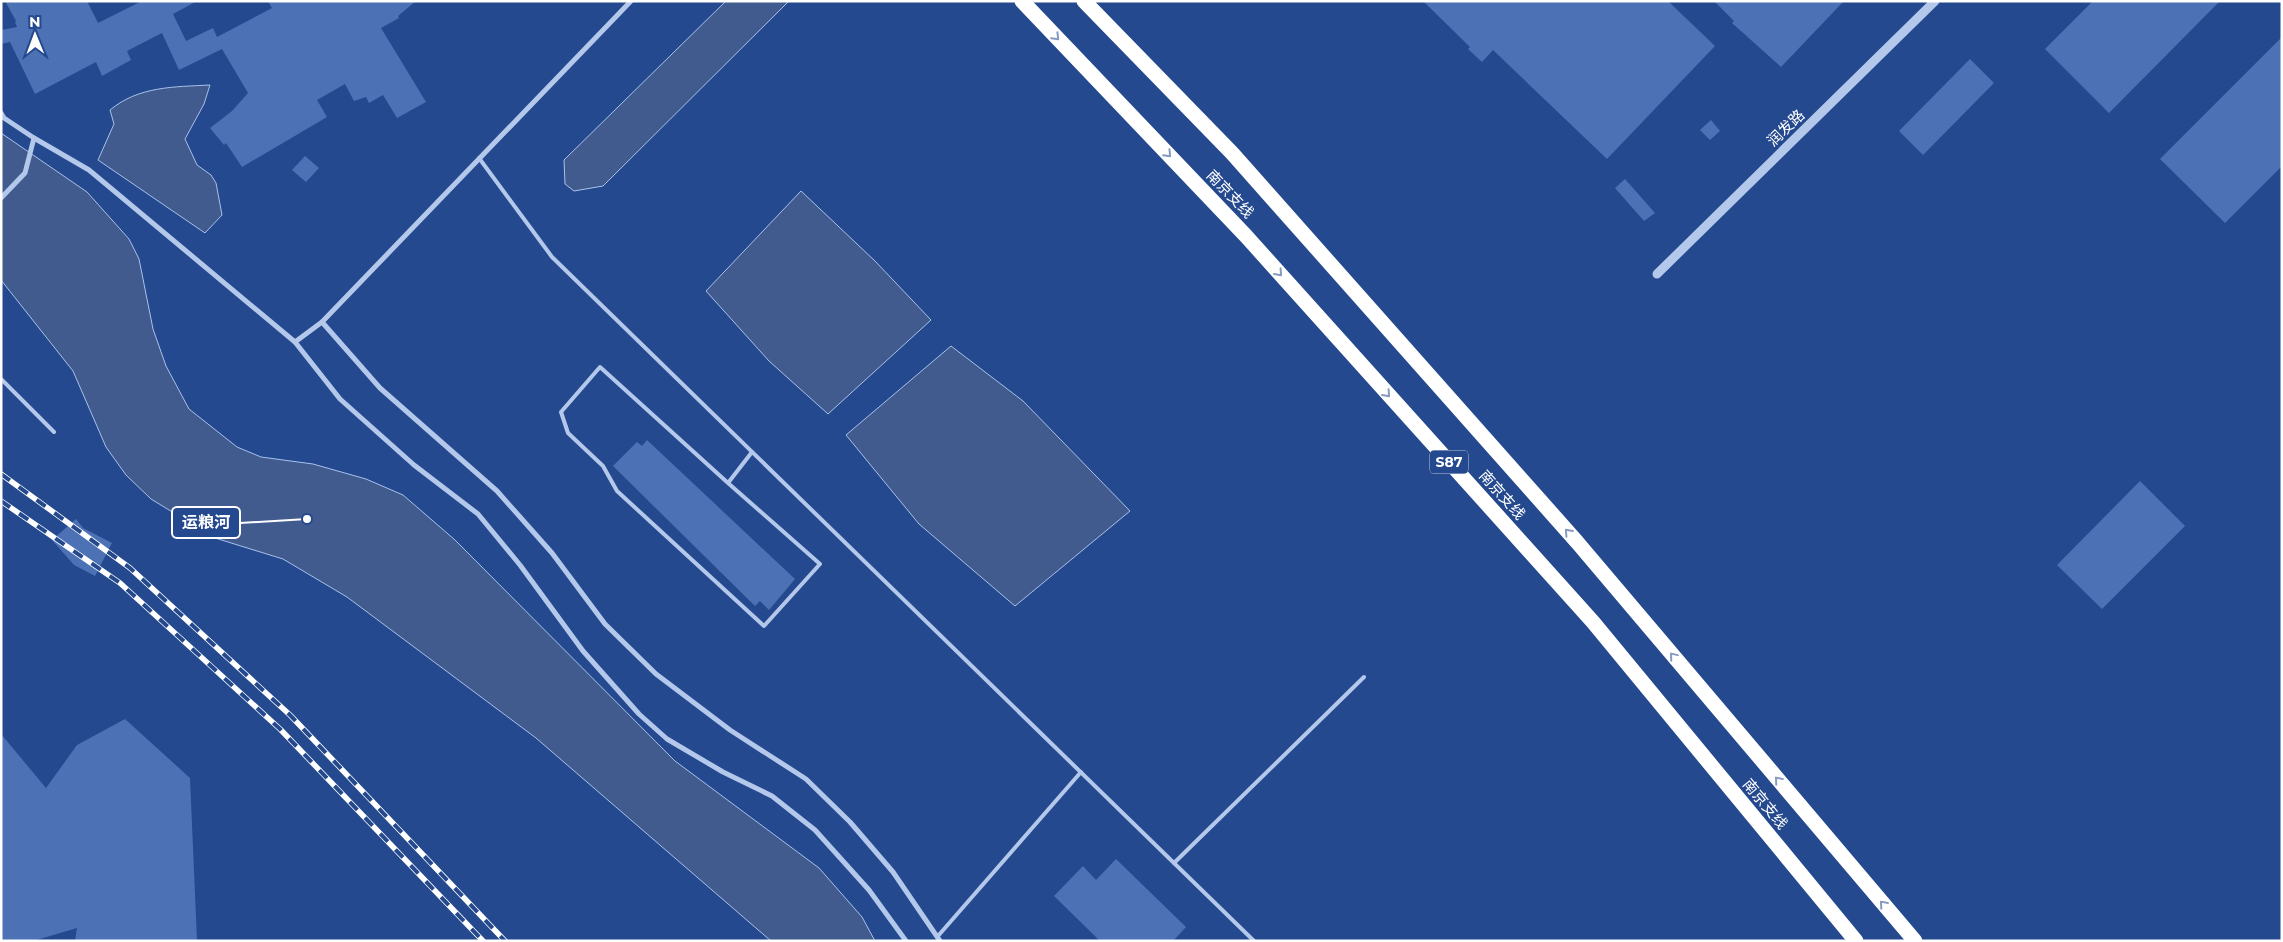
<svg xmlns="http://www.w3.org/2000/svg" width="2283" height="942" font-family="Montserrat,'Noto Sans SC',sans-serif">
	<rect width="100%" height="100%" fill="#24498e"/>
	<g fill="#415b8e" stroke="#a8c2ec">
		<path d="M726 1H789L603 186 574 191 565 184 564 160Z"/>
		<path d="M210 85 204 104 185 139 197 165 211 175 216 183 222 215 205 233 98 160 114 124 110 110C139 86 174 87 210 85Z"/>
		<path d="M1 133 87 192 129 239 139 259 153 329 166 366 189 409 237 447 261 457 313 464 366 479 403 495 455 540 675 761 819 868 862 917 875 941H771L536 738 347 597 283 559 215 538 151 499 126 475 106 447 73 371 1 280Z"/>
		<path d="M801 191 875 261 931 320 828 414 769 361 706 291Z"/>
		<path d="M951 346 1023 401 1130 511 1015 606 919 524 846 435Z"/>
	</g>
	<g fill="#4c72b5">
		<path d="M5 1H87L98 23 142 1H197L173 14 186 41 213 28 217 37 272 8 268 1H416L398 16 399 18 381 28 426 102 397 118 383 95 369 103 366 97 354 101 345 84 317 100 327 117 242 167 226 143 224 145 210 128 232 111 248 93 222 49 179 70 162 33 127 51 131 60 102 76 96 62 35 94 10 42 1 44V30L17 27 15 22 16 21Z"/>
		<path d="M1423 1H1668L1715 46 1607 159 1493 50 1482 62 1468 49 1470 47Z"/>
		<path d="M1714 1H1844L1781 67 1732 23 1734 21Z"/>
		<path d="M2093 1H2220L2109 113 2045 49Z"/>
		<path d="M2282 37V166L2225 223 2160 159Z"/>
		<path d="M1970 59 1994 83 1923 155 1899 131Z"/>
		<path d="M1711 120 1720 131 1710 140 1700 130Z"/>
		<path d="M305 156 319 168 306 182 292 170Z"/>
		<path d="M1625 179 1655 213 1644 221 1615 188Z"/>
		<path d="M647 440 795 579 769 610 760 601 755 606 613 466 637 442 642 446Z"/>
		<path d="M2140 481 2185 526 2102 609 2057 565Z"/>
		<path d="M76 519 83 528 112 543 95 576 74 565 52 540Z"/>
		<path d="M125 719 190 778 197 941H75L77 928 33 941H1V734L46 788 77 745Z"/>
		<path d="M1116 859 1186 927 1173 941H1100L1054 896 1083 866 1096 880Z"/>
	</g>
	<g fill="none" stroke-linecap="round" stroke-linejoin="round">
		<g stroke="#b4c8eb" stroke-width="4">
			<path d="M479 158 552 257 1254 941"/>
			<path d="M1 379 54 432"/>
			<path d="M728 483 820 564 764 626 617 491 603 466 568 433 561 412 600 367 728 483 752 452"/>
			<path d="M1174 863 1364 677"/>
			<path d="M938 936 1081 772"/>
		</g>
		<g stroke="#b4c8eb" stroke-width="5">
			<path d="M1 113 4 118 34 138 25 173 1 198"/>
			<path d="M34 138 89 170 295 342 340 399 414 465 478 514 520 565 583 651 639 714 667 739 723 772 772 796 815 830 869 890 906 941"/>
			<path d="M322 322 380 388 497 491 552 553 605 624 656 674 730 730 806 779 850 822 893 872 940 941"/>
			<path d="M295 342 322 322 631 1"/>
		</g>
		<path stroke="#b4c8eb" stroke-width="9" d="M1657 274 1935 1"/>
		<g stroke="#fff" stroke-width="15">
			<path d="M1022 1 1246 236 1593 622 1856 941"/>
			<path d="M1084 1 1232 153 1577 542 1915 941"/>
		</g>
		<g stroke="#fff" stroke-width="5.5">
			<g id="rail">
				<path d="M1 474 130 568 290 715 505 941"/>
				<path d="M1 501 120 583 280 729 483 941"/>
			</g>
		</g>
		<use href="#rail" stroke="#24498e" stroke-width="4" stroke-dasharray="11" stroke-linecap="butt"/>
	</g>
	<defs><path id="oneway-chevron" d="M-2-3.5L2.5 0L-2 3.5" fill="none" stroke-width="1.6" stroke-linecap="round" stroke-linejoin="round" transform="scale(1.25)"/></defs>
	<g stroke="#879bc1">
		<use href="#oneway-chevron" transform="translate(1056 37) rotate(46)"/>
		<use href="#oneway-chevron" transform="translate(1168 154) rotate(46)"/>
		<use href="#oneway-chevron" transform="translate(1279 273) rotate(48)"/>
		<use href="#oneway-chevron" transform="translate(1387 394) rotate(48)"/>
		<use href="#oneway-chevron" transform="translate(1568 532) rotate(-132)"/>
		<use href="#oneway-chevron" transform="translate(1673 656) rotate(-130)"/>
		<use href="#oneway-chevron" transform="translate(1778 780) rotate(-130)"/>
		<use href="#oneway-chevron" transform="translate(1883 904) rotate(-131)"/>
	</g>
	<g text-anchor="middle" stroke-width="4" stroke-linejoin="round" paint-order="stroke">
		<rect fill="#24498e" stroke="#bdc8dd" stroke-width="1" x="1430" y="450.5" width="38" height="23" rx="4"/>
		<g font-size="14" font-weight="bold" fill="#fff">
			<text x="1449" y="467">S87</text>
		</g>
		<g font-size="15" fill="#fff" stroke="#24498e">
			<text transform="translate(1786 128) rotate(-44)" y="5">润发路</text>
			<text transform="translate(1230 194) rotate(46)" y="5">南京支线</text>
			<text transform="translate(1502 495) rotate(48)" y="5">南京支线</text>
			<text transform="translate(1765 804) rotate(50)" y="5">南京支线</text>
		</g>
	</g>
	<path fill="none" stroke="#fff" stroke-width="2" d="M307 519L240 523"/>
	<circle fill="#fff" stroke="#24498e" stroke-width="2" cx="307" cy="519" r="5"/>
	<rect fill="#24498e" stroke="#fff" stroke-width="2" x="172" y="507" width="68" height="31" rx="5"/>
	<g font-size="16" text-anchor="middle" font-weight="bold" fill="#fff">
		<text x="206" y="528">运粮河</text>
	</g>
	<rect width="2283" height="942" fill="none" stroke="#ffffff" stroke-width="5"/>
	<g transform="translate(35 35) rotate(359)" stroke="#24498e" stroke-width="4" paint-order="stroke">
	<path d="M0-4L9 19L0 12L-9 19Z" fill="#ffffff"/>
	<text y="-8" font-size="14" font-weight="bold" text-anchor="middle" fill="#ffffff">N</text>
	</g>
</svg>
